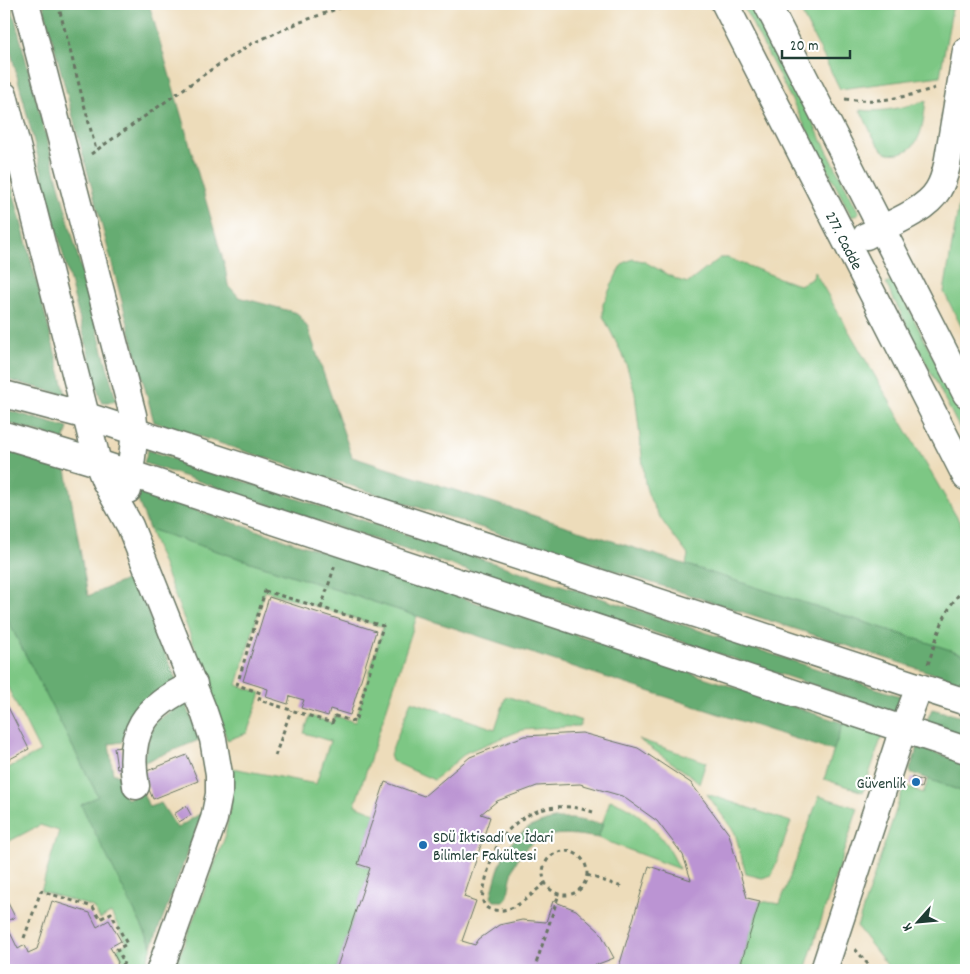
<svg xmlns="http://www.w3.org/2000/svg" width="970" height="974" font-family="Dekko,sans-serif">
	<rect width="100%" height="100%" fill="#fff"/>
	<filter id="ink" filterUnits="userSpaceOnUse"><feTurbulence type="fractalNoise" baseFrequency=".02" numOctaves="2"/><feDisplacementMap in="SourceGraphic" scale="10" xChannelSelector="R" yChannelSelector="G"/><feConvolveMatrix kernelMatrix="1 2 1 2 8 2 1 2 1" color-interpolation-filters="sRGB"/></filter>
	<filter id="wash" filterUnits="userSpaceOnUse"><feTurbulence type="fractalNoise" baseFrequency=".0096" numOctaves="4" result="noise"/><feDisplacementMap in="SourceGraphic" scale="20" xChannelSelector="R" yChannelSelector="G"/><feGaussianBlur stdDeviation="1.12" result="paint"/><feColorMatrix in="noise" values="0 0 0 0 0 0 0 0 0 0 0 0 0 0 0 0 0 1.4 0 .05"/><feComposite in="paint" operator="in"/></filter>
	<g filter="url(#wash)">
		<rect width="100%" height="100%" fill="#eddcba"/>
		<g fill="#7dc784" stroke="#4e825c">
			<path d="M742 4H752L859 213 852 217Z"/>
			<path d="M797 4H953L940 76 840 89Z"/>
			<path d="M926 101C923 120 923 149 899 153 892 154 886 154 881 148 872 138 867 122 860 110 883 113 904 107 926 101Z"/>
			<path d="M959 203 964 258 966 268V336L944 292Z"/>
			<path d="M720 258H728L792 283 800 285 813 278 814 271 966 533V655L686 565 688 555C671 532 651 511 645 483L635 393 625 360 603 316V304L620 267 626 262 633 259 643 261 678 280 688 283Z"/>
			<path d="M894 280 966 422V441L886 284Z"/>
			<path d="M149 529 417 616 355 805 375 813 358 864 370 868 336 970H174L225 837 231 802 232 768 316 784 330 741 304 733 310 716 332 723 335 716 355 722 383 627 265 591 237 685 261 693 247 733 227 740 203 668Z"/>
			<path d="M4 613 98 796 82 805 152 946 144 970H121L124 962 117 949 127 943 111 913 100 919 93 907 41 891 59 831 40 825 4 844V770L40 752 4 680Z"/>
			<path d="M506 696 582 721 579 726 522 730 467 752 434 780 392 761 390 755 411 701 495 729Z"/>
			<path d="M843 723 882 736 863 792 824 779Z"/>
			<path d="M638 739 706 762 699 784 694 778Z"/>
			<path d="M929 779 966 793V970H891L857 927 904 786 923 793Z"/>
			<path d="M707 794 791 822 772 875 762 878 746 874 735 833Z"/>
			<path d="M819 796 858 808 805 970H739L760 901 780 904Z"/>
			<path d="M610 800C641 809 668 840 679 869L598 838Z"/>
		</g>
		<g fill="#66ac72" stroke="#427453">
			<path d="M4 4H11L116 400 113 402H101L4 25Z"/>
			<path d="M43 4H149L225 267 228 285 239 297 297 313 308 328 352 457 966 655V684L154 422Z"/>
			<path d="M4 157 12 187 66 395 4 379Z"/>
			<path d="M4 409 68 428 64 440 4 422Z"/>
			<path d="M4 450 66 469 88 596 133 577 177 681 126 729 122 742 109 744 113 774H118L126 799 143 793 149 807 161 803 177 828 203 812 152 946 81 805 98 796 4 613Z"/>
			<path d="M148 450 906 698 897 713 144 463Z"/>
			<path d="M134 490 843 723 833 751 149 529Z"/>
			<path d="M185 700 199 740 142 763 154 723Z"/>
			<path d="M932 709 966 718V737L928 724 927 720Z"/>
			<path d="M918 747 966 763V793L909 772Z"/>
			<path d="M554 819H572L603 824 598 838C568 833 536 828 517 860 511 871 510 886 507 898L504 901H494L491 897C501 856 508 829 554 819Z"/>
		</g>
		<g id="blocks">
			<g fill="#bb94d3">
				<path d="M269 597 376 631 350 715 330 709 328 716 301 708 304 700 290 696 288 704 266 697 268 689 243 681Z"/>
				<path d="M4 699 29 749 4 762Z"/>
				<path d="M582 733 638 748 691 783 729 834 747 898 760 901 739 970H618L649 866 691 880 683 855 657 821 622 796 580 784 537 786 497 801 481 814 490 817 464 897 476 901 462 941 475 945 479 939 499 925 522 920 546 922 553 901 576 910 600 932 614 958 593 966 594 970H336L370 868 358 864 385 782 424 796 470 757 524 736Z"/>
				<path d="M121 747 125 768 117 769 114 748Z"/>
				<path d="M187 755 198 781 153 799 142 773Z"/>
				<path d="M912 777 923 781 921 788 910 784Z"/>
				<path d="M186 806 191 815 179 822 174 814Z"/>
				<path d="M4 895 15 917 5 922 18 949 25 945 28 953 37 949 52 901 90 913 97 927 109 920 121 941 110 947 118 962 115 970H4Z"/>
			</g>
		</g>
	</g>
	<g filter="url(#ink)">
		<use href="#blocks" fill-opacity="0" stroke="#677563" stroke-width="1"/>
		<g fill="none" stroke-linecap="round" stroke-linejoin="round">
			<g stroke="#677563" stroke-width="29">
				<g id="minor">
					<path d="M26 4 133 415 135 432 128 490"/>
					<path d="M725 4 966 477"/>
					<path d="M767 4 966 394"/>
					<path d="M4 95 98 463 105 481 130 526 204 712 213 739 219 774V794L214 819 160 970"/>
					<path d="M866 236C888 225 926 211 938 190 943 182 945 174 947 165L966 51"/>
					<path d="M4 394 87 416 966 702"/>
					<path d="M4 435 98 463 966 750"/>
					<path d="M136 786C126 732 144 706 194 684"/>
					<path d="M824 970 899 741 919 687"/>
				</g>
			</g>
			<g stroke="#677563" stroke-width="3" stroke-dasharray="4 4" stroke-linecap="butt">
				<path d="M58 4 96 150"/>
				<path d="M845 99C878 103 904 98 935 88"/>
				<path d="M91 154 212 69 251 44 298 23 350 4"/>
				<path d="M265 591 383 626 355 722 335 716 332 723 259 700 261 693 237 685Z"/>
				<path d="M321 608 335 565"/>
				<path d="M928 664C937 639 944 605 966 588"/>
				<path d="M275 756 291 710"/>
				<circle cx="565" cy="873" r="22"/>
				<path d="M587 875 622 887"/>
				<path d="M545 883C530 895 515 913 494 910 486 909 484 906 482 898 485 883 488 867 494 853 507 822 536 804 571 807 578 808 586 810 593 812"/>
				<path d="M24 938 41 891 93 907 100 919 111 913 127 944 117 949 124 962 121 970"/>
				<path d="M855 949 873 970"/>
				<path d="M534 970 559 894"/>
			</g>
			<use href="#minor" stroke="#fff" stroke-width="26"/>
		</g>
	</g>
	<g fill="#1f6fb2" stroke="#fff" stroke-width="2">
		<circle cx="916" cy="782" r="5"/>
		<circle cx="423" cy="845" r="5"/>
	</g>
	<g text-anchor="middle" stroke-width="4.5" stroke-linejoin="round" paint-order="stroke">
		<g font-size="16" fill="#1f3d34" stroke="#fff">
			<text transform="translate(845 240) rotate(63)" y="6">277. Cadde</text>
		</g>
		<g font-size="16" fill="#1f3d34" stroke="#fff" text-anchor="end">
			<text x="906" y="788">Güvenlik</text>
			<text x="433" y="842" text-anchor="start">SDÜ İktisadi ve İdari<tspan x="433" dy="18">Bilimler Fakültesi</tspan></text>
		</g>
	</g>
	<rect width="970" height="974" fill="none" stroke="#fff" stroke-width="20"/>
	<g transform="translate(918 922) rotate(243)" stroke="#ffffff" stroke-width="4" paint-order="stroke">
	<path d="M0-4L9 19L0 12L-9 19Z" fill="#1f3d34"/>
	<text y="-8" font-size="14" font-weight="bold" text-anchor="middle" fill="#1f3d34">K</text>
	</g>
	<path d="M782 50v8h68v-8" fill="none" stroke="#1f3d34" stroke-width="2.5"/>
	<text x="790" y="50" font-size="15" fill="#1f3d34" stroke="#ffffff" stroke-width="4" paint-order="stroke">20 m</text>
</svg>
